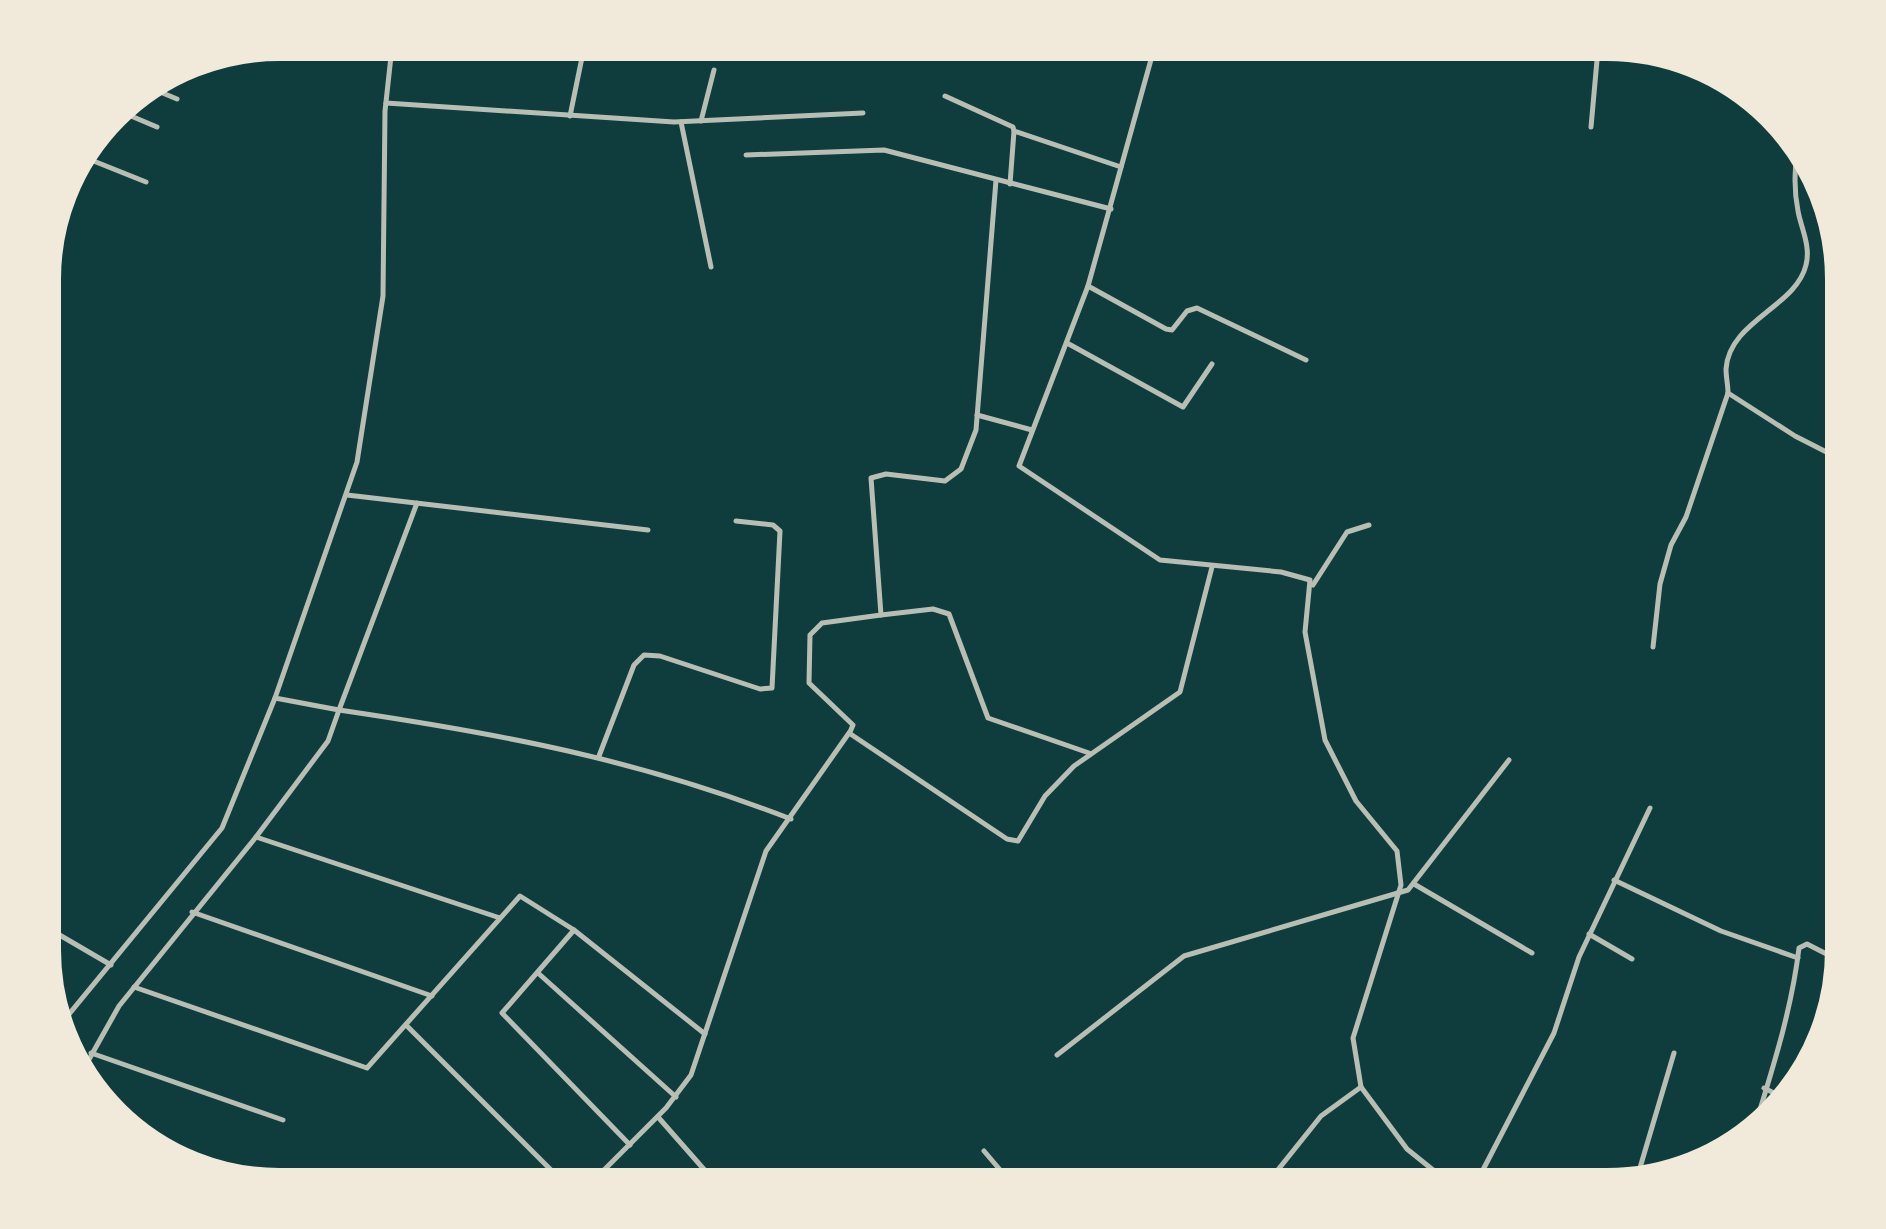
<svg xmlns="http://www.w3.org/2000/svg" width="1886" height="1229" font-family="'PT Sans Narrow',sans-serif">
	<rect width="100%" height="100%" fill="#0f3d3e"/>
	<g fill="none" stroke-linecap="round" stroke-linejoin="round">
		<g stroke="#b8beb3" stroke-width="5">
			<path d="M393 38 385 111 383 296 357 462 275 698 339 710 328 741 256 837 500 918"/>
			<path d="M1157 38 1088 286 1019 466 1160 560 1281 572 1310 580 1305 632 1325 740 1356 801 1397 851 1401 885 1353 1038 1361 1087 1407 1149 1443 1178 1471 1191"/>
			<path d="M141 84 177 99"/>
			<path d="M945 96 1013 127 1014 131"/>
			<path d="M386 103 674 122 863 113"/>
			<path d="M112 108 157 127"/>
			<path d="M570 116 586 38"/>
			<path d="M701 121 714 70"/>
			<path d="M681 122 711 267"/>
			<path d="M1591 127 1599 38"/>
			<path d="M76 154 146 182"/>
			<path d="M746 155 884 150 1111 209"/>
			<path d="M1010 184 1014 131 1121 167"/>
			<path d="M1088 286 1166 329 1172 330 1187 311 1197 308 1306 360"/>
			<path d="M1067 343 1183 407 1212 364"/>
			<path d="M1728 393 1795 436 1848 463"/>
			<path d="M977 415 1032 430"/>
			<path d="M347 495 648 530"/>
			<path d="M417 503 339 710C502 734 636 759 791 819"/>
			<path d="M1313 585 1347 532 1369 525"/>
			<path d="M881 615 933 609 949 614 988 718 1089 753"/>
			<path d="M1653 647 1660 584 1671 545 1686 517 1728 393C1728 385 1726 377 1726 369 1729 321 1796 307 1806 265 1811 246 1801 228 1798 211 1793 186 1795 165 1799 140"/>
			<path d="M850 732 853 725 809 683 810 635 822 623 881 615 871 478 886 474 945 481 961 469 976 430 996 180"/>
			<path d="M599 756 634 665 644 655 660 656 760 689 772 688 780 531 773 525 736 521"/>
			<path d="M1614 880 1721 931 1798 958"/>
			<path d="M1414 884 1532 953"/>
			<path d="M192 912 432 996"/>
			<path d="M39 923 111 965"/>
			<path d="M574 930 502 1013 630 1145"/>
			<path d="M1589 934 1632 959"/>
			<path d="M538 973 676 1097"/>
			<path d="M134 987 367 1068 520 896 574 930 705 1034"/>
			<path d="M407 1026 572 1191"/>
			<path d="M56 1030 222 828 275 698"/>
			<path d="M91 1053 283 1120"/>
			<path d="M1057 1055 1184 956 1408 890 1509 760"/>
			<path d="M78 1079 119 1006 256 837"/>
			<path d="M1764 1088 1790 1101"/>
			<path d="M658 1117 723 1191"/>
			<path d="M1752 1136C1771 1073 1791 1014 1799 948L1807 944 1848 965"/>
			<path d="M134 1139 255 1182"/>
			<path d="M984 1151 1018 1191"/>
			<path d="M594 1182 614 1191"/>
			<path d="M1634 1188 1674 1053"/>
			<path d="M583 1191 666 1108 691 1075 766 851 849 733 1007 839 1018 841 1045 796 1074 766 1180 692 1212 567"/>
			<path d="M1261 1191 1321 1116 1361 1087"/>
			<path d="M1472 1191 1554 1033 1579 957 1650 808"/>
		</g>
	</g>
	<path d="M0 0H1886V1229H0ZM279 55H1607A224 224 0 0 1 1831 279V950A224 224 0 0 1 1607 1174H279A224 224 0 0 1 55 950V279A224 224 0 0 1 279 55Z" fill="#f1e9da" fill-rule="evenodd"/>
	<path fill="none" stroke="#f1e9da" stroke-width="12" d="M279 55H1607A224 224 0 0 1 1831 279V950A224 224 0 0 1 1607 1174H279A224 224 0 0 1 55 950V279A224 224 0 0 1 279 55Z"/>
</svg>
